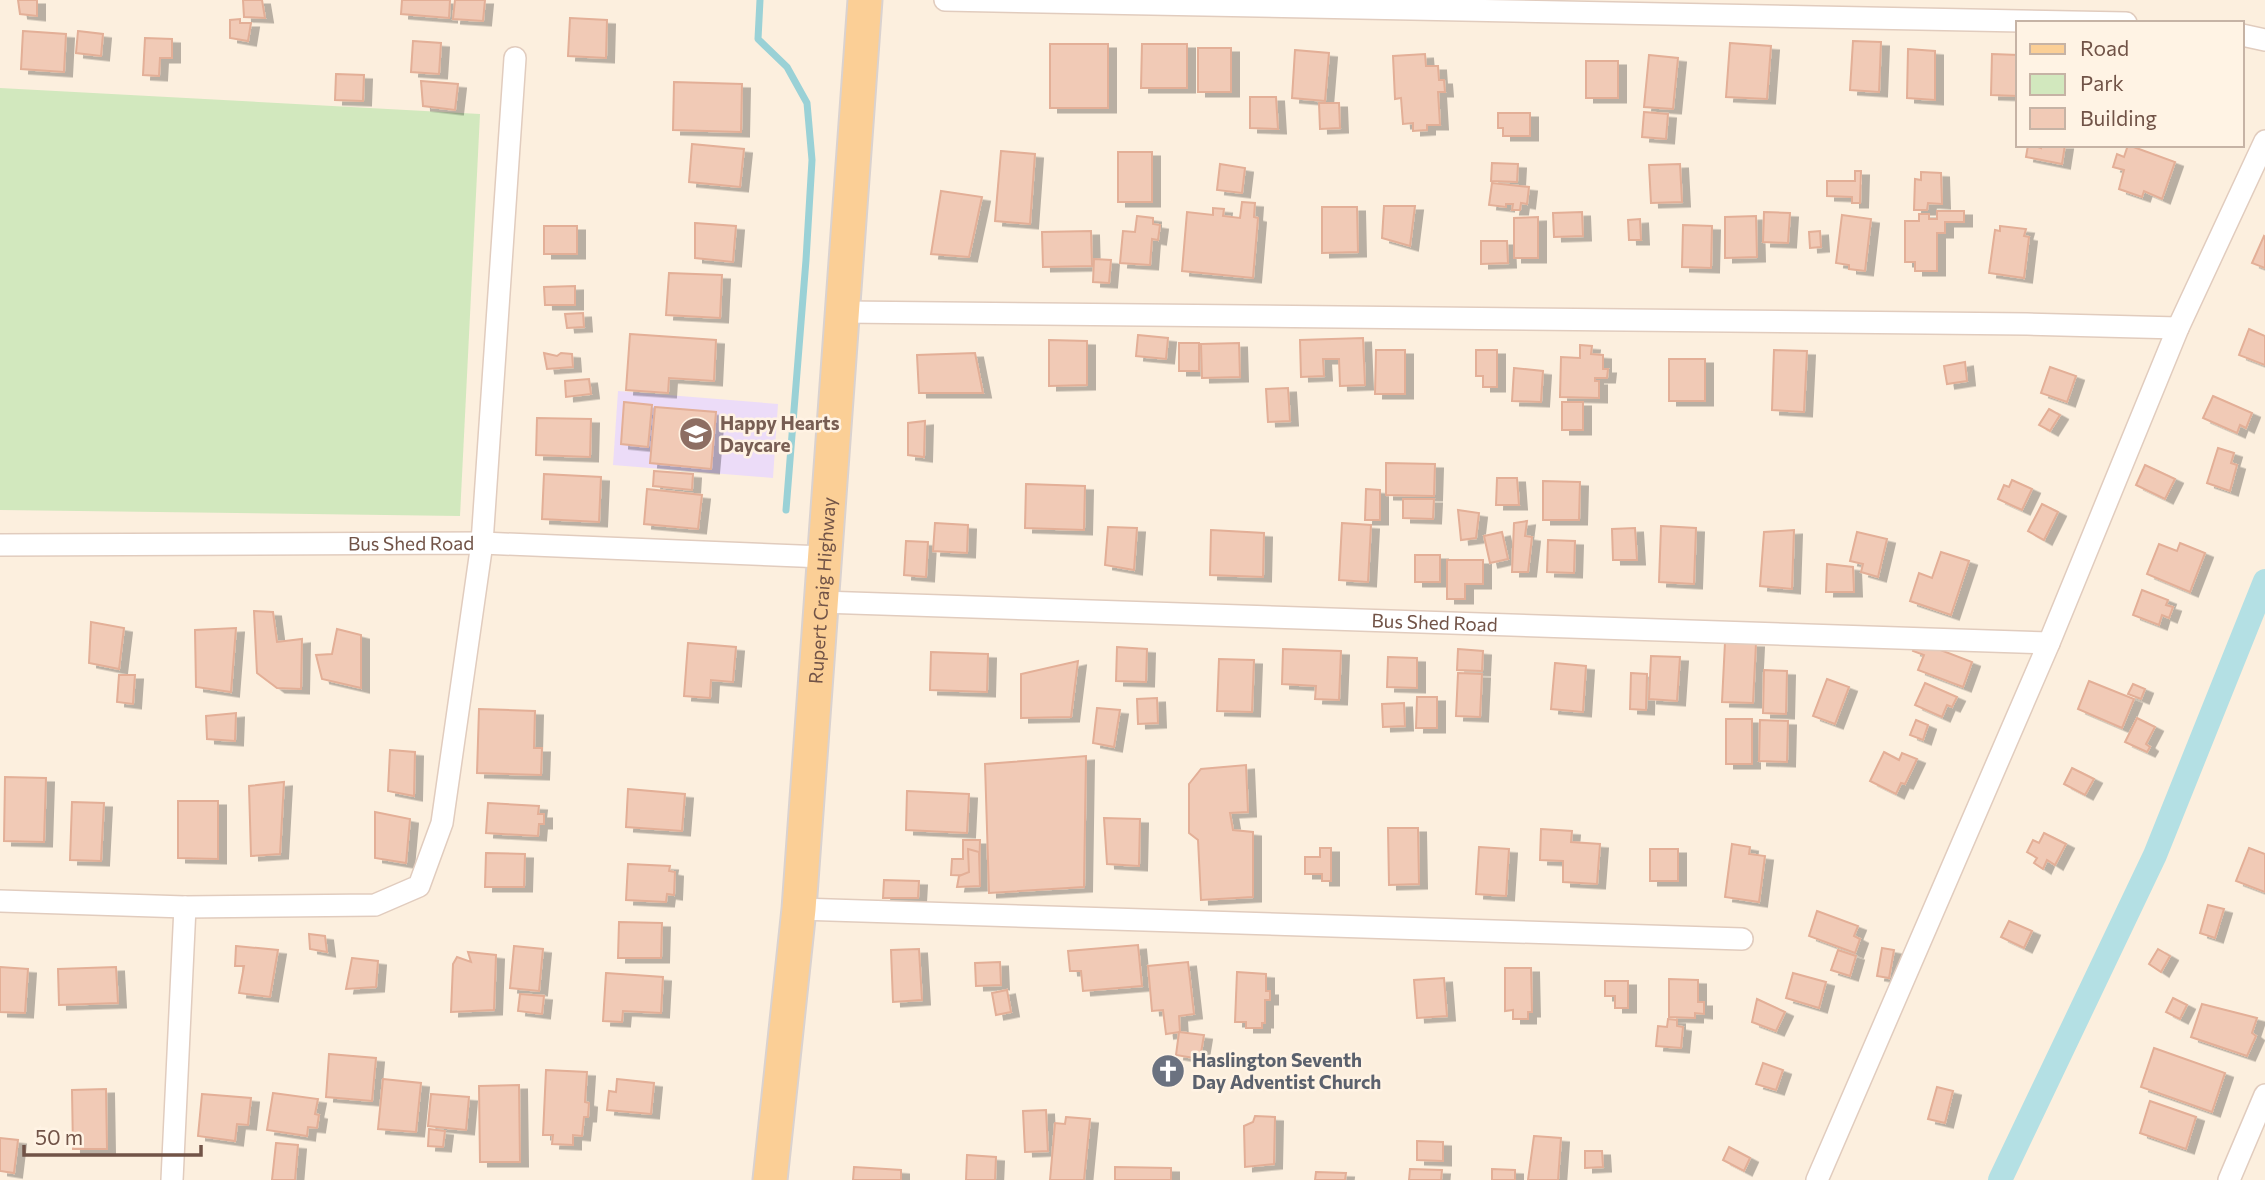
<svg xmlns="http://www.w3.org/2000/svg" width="2265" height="1180" font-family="Commissioner,sans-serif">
	<defs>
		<filter id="shadow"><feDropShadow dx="8" dy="4.5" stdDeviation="0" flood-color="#0004"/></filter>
	</defs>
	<rect width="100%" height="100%" fill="#fcefde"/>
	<path fill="#ecdcf8" d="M618 391 778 404 773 478 613 465Z"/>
	<path fill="#d2e8be" d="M0 88 480 114 460 516 0 510Z"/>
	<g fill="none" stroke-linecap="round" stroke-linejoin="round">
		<path stroke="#9ad1d6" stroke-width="7" d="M760 0 758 39 787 67 807 103 812 160 806 260 786 510"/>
		<path stroke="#b4e0e4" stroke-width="24" d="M2000 1180 2155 855 2265 581"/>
	</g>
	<g fill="#f1cab6" stroke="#e3af97" stroke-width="2" filter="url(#shadow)">
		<path d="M18 0H37V16L20 14Z"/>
		<path d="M243 0H262L265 18 244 17Z"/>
		<path d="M402 0H450L449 18 401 14Z"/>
		<path d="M455 0H485L483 21 453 19Z"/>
		<path d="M570 18 607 20 606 58 568 56Z"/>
		<path d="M240 19V23H251L248 41 230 38V20Z"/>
		<path d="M23 31 66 34 64 72 21 69Z"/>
		<path d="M78 31 103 34 101 56 76 53Z"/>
		<path d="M145 38 172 39V58H160L159 76 143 75Z"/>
		<path d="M413 41 441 43 439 74 411 72Z"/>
		<path d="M1853 41 1881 42 1879 92 1850 90Z"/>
		<path d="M1730 43 1771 46 1767 99 1726 97Z"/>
		<rect x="1050" y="44" width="58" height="64"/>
		<path d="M1142 44H1187V88H1141Z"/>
		<rect x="1198" y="48" width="33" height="44"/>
		<path d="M1908 49 1935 51V100L1907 98Z"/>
		<path d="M1295 50 1329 53 1325 101 1292 98Z"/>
		<path d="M1425 54 1426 66H1438L1439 80H1444L1445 92H1438L1440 125H1427V130L1413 131V123L1403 124 1401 98 1395 99 1393 56Z"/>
		<path d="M1992 54 2018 55V96L1991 95Z"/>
		<path d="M1649 55 1678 58 1673 109 1644 107Z"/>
		<rect x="1586" y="61" width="32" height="37"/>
		<path d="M336 74 364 75 363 101 335 100Z"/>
		<path d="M421 81 458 84 455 110 423 106Z"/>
		<path d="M674 82 742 84 741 132 673 130Z"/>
		<path d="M1250 97H1276L1278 129 1250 128Z"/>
		<path d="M1319 103H1339L1340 128 1320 129Z"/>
		<path d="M1644 112 1668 114 1666 139 1642 137Z"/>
		<path d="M1498 113H1530V136H1503V128H1498Z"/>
		<path d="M692 144 744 149 740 187 689 182Z"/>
		<path d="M2028 145H2038V147L2041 148V145H2065L2062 164 2026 157Z"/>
		<path d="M2128 145 2175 162 2162 199 2144 191 2142 197 2119 189 2124 170 2113 167 2117 154 2124 157Z"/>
		<path d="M1001 151 1035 154 1030 224 995 221Z"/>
		<rect x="1118" y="152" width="34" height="50"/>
		<path d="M1492 163 1518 164 1517 182 1491 181Z"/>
		<path d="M1220 164 1245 168 1242 193 1217 190Z"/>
		<path d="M1680 164 1682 202 1651 203 1649 165Z"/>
		<path d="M1855 171H1861L1860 203H1852V197L1827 196V181H1855Z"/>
		<path d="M1921 172 1941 173 1942 204 1928 203 1927 210H1914L1915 179 1921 180Z"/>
		<path d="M1492 183 1529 187 1527 204 1521 203 1520 210H1512L1513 204H1506V207L1489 205Z"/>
		<path d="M941 191 982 197 969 257 931 254Z"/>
		<path d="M1242 202 1255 203 1254 217 1258 218 1253 278 1182 271 1187 212 1213 215V208L1224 209 1223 216 1240 218Z"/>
		<path d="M1384 206H1415L1410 246 1382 238Z"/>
		<path d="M1322 207H1357L1358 252 1322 253Z"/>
		<path d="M1937 211H1964V222H1945V233H1937V271H1915V262H1905V221H1919V214H1929V219H1937Z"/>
		<path d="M1582 212 1583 236 1554 237 1553 213Z"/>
		<path d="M1764 212 1790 213 1788 243 1763 242Z"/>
		<path d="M1842 215 1871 219 1865 271 1849 269V265L1836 263Z"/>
		<path d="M1137 216 1153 218V224L1160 225 1158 240 1152 239 1150 265 1120 263 1123 231 1135 232Z"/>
		<path d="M1756 216 1757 257 1725 258V217Z"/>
		<path d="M1538 217V258H1514V218Z"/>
		<path d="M1640 219 1641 240H1629L1628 220Z"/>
		<path d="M695 223 736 226 733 262 695 258Z"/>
		<path d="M1683 225 1712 226 1711 268 1682 267Z"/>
		<rect x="544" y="226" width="33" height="28"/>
		<path d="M2000 226 2026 229 2024 236 2029 237 2024 278 1989 273 1995 230 2000 231Z"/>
		<path d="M1091 231 1092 266 1043 267 1042 232Z"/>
		<path d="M1820 231 1821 247 1810 248 1809 232Z"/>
		<path d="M2264 236 2265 237V268L2252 263Z"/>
		<path d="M1481 241H1507L1508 263 1481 264Z"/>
		<path d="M1094 259 1111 260 1109 283 1093 282Z"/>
		<path d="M669 273 722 275 720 318 666 315Z"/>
		<path d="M575 286V305H545L544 287Z"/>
		<path d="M583 313 584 327 567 328 565 314Z"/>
		<path d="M2249 329 2265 336V365L2239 355Z"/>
		<path d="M630 334 716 340 714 381 669 378 668 393 626 390Z"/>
		<path d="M1138 335 1168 338 1166 359 1136 356Z"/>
		<path d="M1363 338 1365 385 1340 386 1339 359H1323L1324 376 1301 377 1300 340Z"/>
		<path d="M1049 340 1087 341V385L1049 386Z"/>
		<rect x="1179" y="343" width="20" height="28"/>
		<path d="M1239 343 1240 377 1202 378 1201 344Z"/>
		<path d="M1580 345 1592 346 1591 354 1603 355V369H1608L1607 378H1595V381H1599V398L1560 397 1561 357 1580 358Z"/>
		<path d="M1376 350H1405V394H1375Z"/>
		<path d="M1476 350H1497V387H1483V376H1476Z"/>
		<path d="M1774 350 1807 351 1804 412 1772 410Z"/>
		<path d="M544 353 557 356 561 353 572 354 573 367 547 369Z"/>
		<path d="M975 353 983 393H919L917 355Z"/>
		<rect x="1669" y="359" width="36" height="42"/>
		<path d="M1965 362 1967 381 1947 384 1944 366Z"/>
		<path d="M2050 367 2076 376 2067 402 2041 393Z"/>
		<path d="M1514 368 1543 371 1541 402 1512 401Z"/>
		<path d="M589 379 591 394 566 397 565 381Z"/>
		<path d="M1288 388 1290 421 1268 422 1266 389Z"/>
		<path d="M2213 396 2252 413 2246 428 2240 425 2237 433 2203 418Z"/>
		<path d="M624 402 652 405 648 447 621 444Z"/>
		<rect x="1562" y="402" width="21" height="28"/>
		<path d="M655 407 716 412 711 469 650 463Z"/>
		<path d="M2049 409 2060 415 2050 431 2039 425Z"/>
		<path d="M537 418 591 419 590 457 536 455Z"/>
		<path d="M925 421 924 457 908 455V423Z"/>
		<path d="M2218 448 2234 453 2231 463 2237 465 2230 491 2207 483Z"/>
		<path d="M1386 463 1435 464 1434 496 1386 495Z"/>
		<path d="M2145 465 2175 479 2165 499 2136 485Z"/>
		<path d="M654 471 693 474 692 490 653 486Z"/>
		<path d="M544 474 601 477 599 522 542 519Z"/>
		<path d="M1497 478H1517L1519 505H1496Z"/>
		<path d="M2012 480 2032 489 2022 510 1998 499 2004 485 2009 487Z"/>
		<path d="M1543 481 1580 482 1579 520H1543Z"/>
		<path d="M1026 484 1085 486 1084 530 1025 528Z"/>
		<path d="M647 489 702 495 698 529 644 524Z"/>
		<path d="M1366 489 1380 490V520H1365Z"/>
		<path d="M1403 499H1434L1433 519 1403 518Z"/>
		<path d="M2042 504 2058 512 2044 540 2028 531Z"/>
		<path d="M1458 510 1479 513 1476 538 1461 540Z"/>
		<path d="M1527 521 1525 536 1532 537 1528 572H1512L1514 523Z"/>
		<path d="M935 523 968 525 967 553 933 551Z"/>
		<path d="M1342 523 1371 525 1368 582 1339 580Z"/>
		<path d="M1661 526 1696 528 1694 584 1659 582Z"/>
		<path d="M1108 527 1137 528 1134 570 1105 565Z"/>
		<path d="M1635 528 1637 560H1613L1612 529Z"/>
		<path d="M1211 530 1264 533 1263 577 1210 575Z"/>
		<path d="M1794 530 1792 589 1760 586 1764 532Z"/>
		<path d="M1502 532 1508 559 1490 563 1484 536Z"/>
		<path d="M1857 532 1887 539 1878 577 1861 572 1863 564 1850 561Z"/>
		<path d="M1548 540 1575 541 1574 573 1547 572Z"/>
		<path d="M906 541 928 542 926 577 904 575Z"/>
		<path d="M2180 543 2205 553 2190 592 2147 574 2159 544 2177 551Z"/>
		<path d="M1941 552 1969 561 1951 615 1910 601 1919 573 1932 578Z"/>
		<rect x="1415" y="555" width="25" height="27"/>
		<path d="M1447 560H1483V584H1465V599H1447Z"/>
		<path d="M1827 564 1853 567 1854 592H1826Z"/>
		<path d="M2142 590 2168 600 2166 605 2173 607 2169 618 2162 615 2159 625 2133 615Z"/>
		<path d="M254 611 273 612 277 642 302 639 301 689 277 688 257 673Z"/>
		<path d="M91 622 124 628 119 669 89 663Z"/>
		<path d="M236 628 231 692 196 687 195 630Z"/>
		<path d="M337 629 361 635V688L322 679 316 655 332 654Z"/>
		<path d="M1917 641 1972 662 1963 687 1918 670 1924 655 1913 651Z"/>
		<path d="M1725 642 1756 643 1753 703 1722 702Z"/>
		<path d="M688 643 736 647 733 682 711 680 710 698 684 696Z"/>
		<path d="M1117 647 1147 649 1146 682 1116 681Z"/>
		<path d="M1283 649 1341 651 1339 700 1315 699 1316 686 1282 684Z"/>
		<path d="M1458 649 1483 651 1482 671 1457 670Z"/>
		<path d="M931 652 988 654 987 692 930 690Z"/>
		<path d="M1651 656 1680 657 1677 701 1649 699Z"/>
		<path d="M1388 657 1417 658V688L1387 687Z"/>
		<path d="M1219 659 1254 660 1252 712 1217 711Z"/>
		<path d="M1078 661 1071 717 1021 718V674Z"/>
		<path d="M1555 663 1586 666 1583 712 1551 709Z"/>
		<path d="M1764 670 1787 671 1786 714 1763 713Z"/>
		<path d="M1458 673 1482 674 1480 717 1456 716Z"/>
		<path d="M1631 673 1647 674 1646 710 1630 709Z"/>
		<path d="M119 675H135L133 704 117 702Z"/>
		<path d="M1827 679 1849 687 1835 724 1813 716Z"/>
		<path d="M2089 681 2134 699 2122 728 2078 709Z"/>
		<path d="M1925 683 1957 697 1952 707 1947 705 1942 717 1915 705Z"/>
		<path d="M2133 684 2145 689 2141 699 2128 694Z"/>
		<path d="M1417 697H1437V728H1416Z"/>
		<path d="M1157 698 1158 723 1138 724 1137 699Z"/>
		<path d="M1404 703 1405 726 1383 727 1382 704Z"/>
		<path d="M1097 708 1120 710 1114 747 1093 743Z"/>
		<path d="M479 709 535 711 534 748H542L541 775 477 773Z"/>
		<path d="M236 713 235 741 207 739 206 716Z"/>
		<path d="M2137 718 2155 727 2146 744 2150 747 2147 752 2125 742Z"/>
		<rect x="1726" y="719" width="26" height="45"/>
		<path d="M1760 720 1788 721 1787 762 1759 761Z"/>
		<path d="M1916 720 1928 725 1923 740 1910 735Z"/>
		<path d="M390 750 415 752 414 796 388 791Z"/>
		<path d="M1884 752 1899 760 1902 753 1917 759 1905 784 1901 783 1896 794 1870 781Z"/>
		<path d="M1086 756 1084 887 989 893 985 764Z"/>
		<path d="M1246 765 1248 812 1230 813 1233 830 1253 832V897L1201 900 1198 840 1189 833V784L1201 769Z"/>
		<path d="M2072 768 2094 779 2085 795 2064 784Z"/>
		<path d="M5 777 46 778 44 842 4 841Z"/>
		<path d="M284 782 280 854 251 856 249 786Z"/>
		<path d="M628 789 685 794 682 831 626 827Z"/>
		<path d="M907 791 969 794 967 833 906 830Z"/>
		<path d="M178 801H218V859L178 858Z"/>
		<path d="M72 802 104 803 101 861 70 860Z"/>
		<path d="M488 803 539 806 538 814H544V824H539L538 836 486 833Z"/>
		<path d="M375 812 410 819 406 863 375 858Z"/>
		<path d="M1104 818 1140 819 1139 866 1107 864Z"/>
		<path d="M1388 828H1418L1419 884 1389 885Z"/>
		<path d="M1541 829 1572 831 1571 842 1600 844 1597 884 1563 882V861L1540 860Z"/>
		<path d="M2044 833 2066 844 2055 865 2047 860 2043 869 2034 863 2037 858 2027 852 2033 840 2039 843Z"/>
		<path d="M963 840H980L979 876 951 875 952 859H963Z"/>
		<path d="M1732 844 1750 847 1749 854 1765 856 1759 902 1725 897Z"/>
		<path d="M1479 847 1509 849 1506 896 1476 894Z"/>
		<path d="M1320 848H1331V881H1322V874H1305V857H1320Z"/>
		<path d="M2249 848 2265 854V892L2236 881Z"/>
		<path d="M968 849 979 852 980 886 957 887 959 876 969 872Z"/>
		<rect x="1650" y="849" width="28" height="32"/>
		<path d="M486 853 525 854 524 887H485Z"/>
		<path d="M628 864 670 866 669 871 675 872 674 895 667 894 666 902 626 900Z"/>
		<path d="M884 880 919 881 918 898H883Z"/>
		<path d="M2208 905 2224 909 2215 938 2200 933Z"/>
		<path d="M1817 911 1858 926 1854 936 1860 939 1855 953 1809 936Z"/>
		<path d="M2009 921 2032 931 2024 948 2001 937Z"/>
		<path d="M619 922 662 923 661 958H618Z"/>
		<path d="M309 934 325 936 327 952 310 949Z"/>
		<path d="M1138 945 1142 986 1083 991 1081 971H1070L1068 951Z"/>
		<path d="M236 946 278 950 270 997 239 993 244 966H235Z"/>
		<path d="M514 946 543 949 539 991 510 988Z"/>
		<path d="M1882 948 1894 950 1889 978 1877 976Z"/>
		<path d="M919 949 922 1000 893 1002 891 950Z"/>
		<path d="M2158 949 2170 956 2161 972 2149 964Z"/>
		<path d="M1838 950 1856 956 1850 976 1831 970Z"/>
		<path d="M468 952 496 955 494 1010 451 1012 453 964 457 957 471 962Z"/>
		<path d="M352 958 378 961 376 987 346 989Z"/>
		<path d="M1000 962 1001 985 976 986 975 963Z"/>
		<path d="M1188 962 1194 1014 1179 1016 1180 1032 1166 1034 1163 1010 1152 1011 1148 966Z"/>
		<path d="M0 967 28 969 25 1013 0 1012Z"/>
		<path d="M116 967 118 1003 59 1005 58 969Z"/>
		<path d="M1505 968H1531L1532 1012H1528V1019H1513V1010L1505 1011Z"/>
		<path d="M1237 972 1266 974V991H1270V1000H1265V1023H1262V1028H1246V1022H1235Z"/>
		<path d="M606 973 663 977 661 1013 623 1011 622 1022 603 1021Z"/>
		<path d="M1793 973 1826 982 1819 1008 1786 998Z"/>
		<path d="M1444 978 1447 1016 1417 1018 1414 980Z"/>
		<path d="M1669 979 1698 980V1002H1704V1014L1695 1013V1018L1669 1017Z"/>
		<path d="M1605 981H1628V1008H1615V996H1605Z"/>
		<path d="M1007 990 1011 1012 996 1015 992 993Z"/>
		<path d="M520 994 544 996 542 1014 518 1011Z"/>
		<path d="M2173 998 2187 1005 2180 1019 2166 1012Z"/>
		<path d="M1757 999 1785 1012 1776 1031 1752 1022Z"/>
		<path d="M2202 1004 2257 1018 2252 1033 2256 1036 2247 1056 2191 1037Z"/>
		<path d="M1668 1019 1677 1020V1026L1683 1027 1681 1048 1656 1046 1658 1026 1667 1027Z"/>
		<path d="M1179 1032 1204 1035 1200 1059 1176 1055Z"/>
		<path d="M2154 1048 2225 1073 2212 1112 2141 1087Z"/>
		<path d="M329 1054 376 1058 372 1101 326 1097Z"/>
		<path d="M1763 1063 1783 1070 1776 1090 1756 1084Z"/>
		<path d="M546 1070 587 1072 585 1102 589 1103 588 1117H584L582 1136 573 1135V1145L552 1144 553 1135H543Z"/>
		<path d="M383 1079 421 1083 416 1132 378 1129Z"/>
		<path d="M617 1079 654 1083 651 1114 607 1110 609 1091 616 1092Z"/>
		<path d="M519 1085 520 1162H480L479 1086Z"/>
		<path d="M1937 1087 1953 1091 1945 1123 1928 1119Z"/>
		<path d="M106 1089 107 1149H73L72 1090Z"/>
		<path d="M273 1093 318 1099 315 1114 319 1115 317 1128 308 1127 307 1136 267 1130Z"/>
		<path d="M202 1094 251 1098 248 1125 237 1124 235 1141 198 1136Z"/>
		<path d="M431 1094 469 1097 466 1130 428 1126Z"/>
		<path d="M2150 1101 2196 1117 2186 1149 2140 1133Z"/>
		<path d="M1046 1110 1048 1151 1025 1152 1023 1111Z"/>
		<path d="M1255 1116 1275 1117 1274 1164 1245 1167 1244 1126 1253 1122Z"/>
		<path d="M1066 1117 1090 1119 1084 1180H1050L1055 1123 1065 1124Z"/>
		<path d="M429 1129 445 1131 443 1147 428 1146Z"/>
		<path d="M1534 1136 1561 1138 1558 1180H1528Z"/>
		<path d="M0 1138 18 1140 14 1173 0 1171Z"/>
		<path d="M1417 1141 1443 1142V1161L1417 1160Z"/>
		<path d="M276 1143 298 1145 295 1180H272Z"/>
		<path d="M1729 1147 1750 1158 1744 1171 1723 1160Z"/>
		<path d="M1585 1151H1602L1603 1167 1585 1168Z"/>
		<path d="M967 1155 996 1157 995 1180H966Z"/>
		<path d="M854 1167 901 1170V1180H853Z"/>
		<path d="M1115 1167 1171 1168V1180H1115Z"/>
		<path d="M1410 1169 1442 1170 1441 1180H1409Z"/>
		<path d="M1492 1169 1515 1170V1180H1492Z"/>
		<path d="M1316 1172 1346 1173 1345 1180H1315Z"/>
	</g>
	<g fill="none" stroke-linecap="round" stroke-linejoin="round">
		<g stroke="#e1ccbe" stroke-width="24">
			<g id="minor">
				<path d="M945 0 2126 23"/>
				<path d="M2242 35 2265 40"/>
				<path d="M843 312 2027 324 2178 328"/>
				<path id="s1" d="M0 545 482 543 824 557"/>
				<path id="s2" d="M821 602 2049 643"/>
				<path d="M0 901 185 907 375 905 419 886 442 823 482 543 515 58"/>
				<path d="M799 909 1742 939"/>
				<path d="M172 1180 185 907"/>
				<path d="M1817 1180 2049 643 2178 328 2265 141"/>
				<path d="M2229 1180 2265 1095"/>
			</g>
		</g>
		<g stroke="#dad2cf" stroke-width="37">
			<g id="primary">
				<path id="s3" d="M770 1180 799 909 865 0"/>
			</g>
		</g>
		<use href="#minor" stroke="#fff" stroke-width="21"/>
		<use href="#primary" stroke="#fbcf96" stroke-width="33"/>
	</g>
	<defs>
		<g id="school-disc" transform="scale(1.75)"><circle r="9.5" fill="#8d6e63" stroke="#fff3e4"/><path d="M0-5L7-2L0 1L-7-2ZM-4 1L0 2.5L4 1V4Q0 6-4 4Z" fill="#fff"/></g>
		<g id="church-disc" transform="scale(1.75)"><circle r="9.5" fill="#6b7280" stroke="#fff3e4"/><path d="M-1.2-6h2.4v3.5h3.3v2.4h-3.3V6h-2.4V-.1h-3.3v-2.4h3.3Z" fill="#fff"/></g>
	</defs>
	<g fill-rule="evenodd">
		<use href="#school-disc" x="696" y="434"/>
		<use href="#church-disc" x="1168" y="1071"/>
	</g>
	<g text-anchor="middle" stroke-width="5" stroke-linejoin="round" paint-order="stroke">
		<g font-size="19" font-weight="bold" fill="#785e54" stroke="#fff3e4" text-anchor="start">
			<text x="720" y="430">Happy Hearts<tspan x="720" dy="22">Daycare</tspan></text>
		</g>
		<g font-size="19" fill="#715347" stroke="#fff3e4">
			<text dy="7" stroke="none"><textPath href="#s1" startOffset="411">Bus Shed Road</textPath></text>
			<text dy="7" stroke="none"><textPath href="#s3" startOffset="592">Rupert Craig Highway</textPath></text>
			<text dy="7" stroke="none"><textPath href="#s2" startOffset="614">Bus Shed Road</textPath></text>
		</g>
		<g font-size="19" font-weight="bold" fill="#5b616d" stroke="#fff3e4" text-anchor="start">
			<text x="1192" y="1067">Haslington Seventh<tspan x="1192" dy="22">Day Adventist Church</tspan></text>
		</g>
	</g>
	<rect x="2016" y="21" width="228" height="126" fill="#fff3e4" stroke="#c6b3a5" stroke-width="2"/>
	<rect x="2030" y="44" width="35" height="10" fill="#fbcf96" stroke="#c6b3a5" stroke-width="2"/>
	<text x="2080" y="56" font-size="21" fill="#715347">Road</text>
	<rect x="2030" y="74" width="35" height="21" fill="#d2e8be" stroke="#c6b3a5" stroke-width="2"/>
	<text x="2080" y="91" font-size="21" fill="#715347">Park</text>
	<rect x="2030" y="108" width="35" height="21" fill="#f1cab6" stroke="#c6b3a5" stroke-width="2"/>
	<text x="2080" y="126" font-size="21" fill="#715347">Building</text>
	<path d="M24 1145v10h177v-10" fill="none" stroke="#715347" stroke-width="3.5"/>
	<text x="35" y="1145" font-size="21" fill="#715347" stroke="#fff3e4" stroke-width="5" paint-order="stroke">50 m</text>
</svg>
